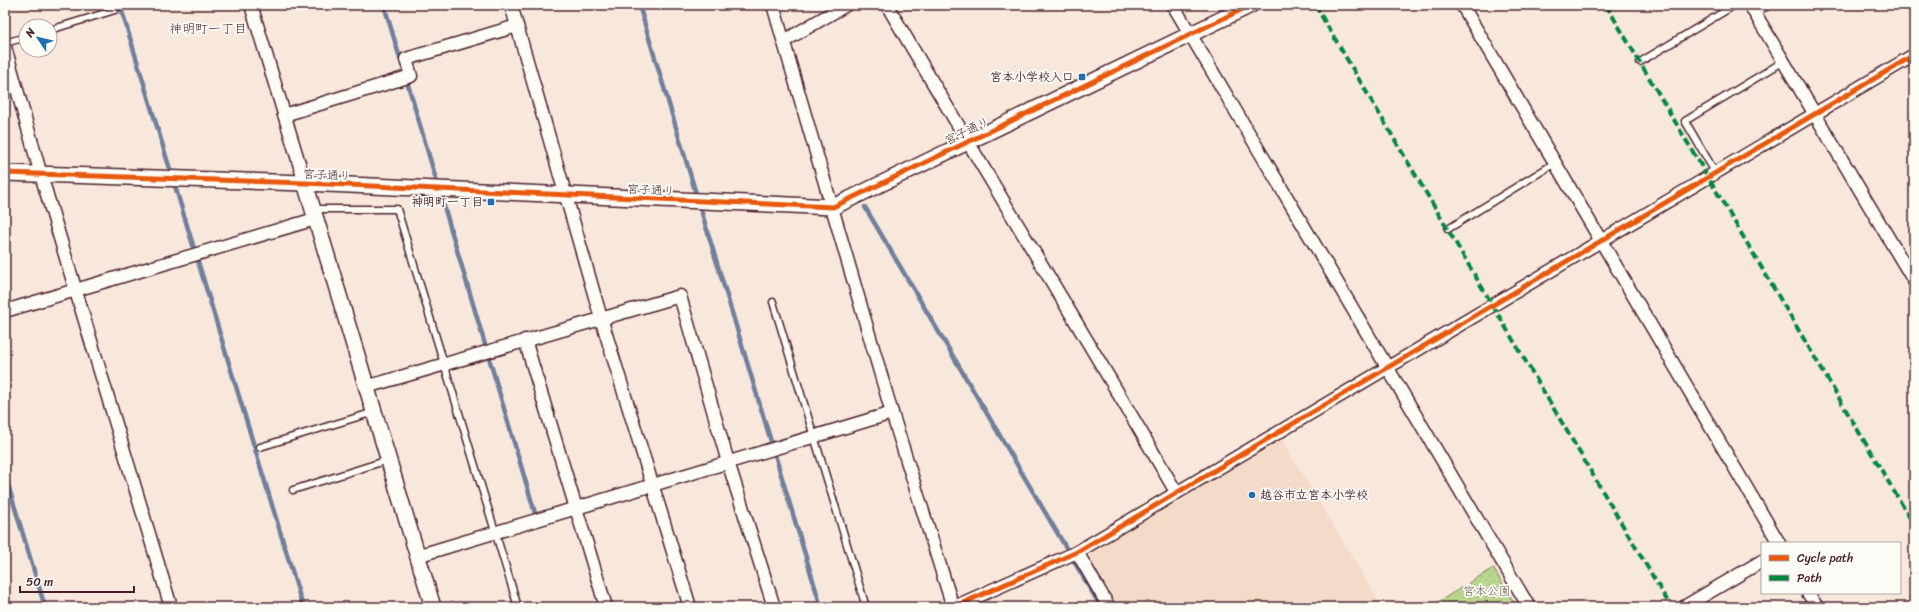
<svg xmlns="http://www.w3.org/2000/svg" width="1919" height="612" font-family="Sriracha,'Klee One',sans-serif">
	<defs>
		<pattern id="green-dots" width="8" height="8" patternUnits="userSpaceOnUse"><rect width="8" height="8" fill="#bbd68e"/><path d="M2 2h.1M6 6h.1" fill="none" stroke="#a2b77b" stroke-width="1.8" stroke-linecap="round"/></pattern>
	</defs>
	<rect width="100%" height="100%" fill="#f8e8dc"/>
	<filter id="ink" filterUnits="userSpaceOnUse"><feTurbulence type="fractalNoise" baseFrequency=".025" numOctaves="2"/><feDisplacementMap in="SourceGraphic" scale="8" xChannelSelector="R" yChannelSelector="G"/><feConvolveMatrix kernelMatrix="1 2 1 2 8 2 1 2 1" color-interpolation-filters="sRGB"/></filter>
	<g filter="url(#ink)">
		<path fill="#f4dac9" d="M1282 440 1382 607H1119L1089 558 1095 550Z"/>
		<path fill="url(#green-dots)" stroke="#827a5c" d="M1493 568 1517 607H1430Z"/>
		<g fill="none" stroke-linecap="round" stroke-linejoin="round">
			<g stroke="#6f7f9b" stroke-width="4.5">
				<path d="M120 5 303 607"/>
				<path d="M384 5 402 65"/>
				<path d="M639 5 821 607"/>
				<path d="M406 78 535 513"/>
				<path d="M865 207 1101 607"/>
				<path d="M5 475 45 607"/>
			</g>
			<g stroke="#4a1f2b" stroke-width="9">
				<g id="service">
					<path d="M1755 13 1769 5"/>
					<path d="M50 30 115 10 114 5"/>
					<path d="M5 43 26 37"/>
					<path d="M1640 62 1735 5"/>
					<path d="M1715 172 1685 121 1784 61"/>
					<path d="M314 209H397L518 607"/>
					<path d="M1448 229 1555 163"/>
					<path d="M773 302 866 607"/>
					<path d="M260 447 374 412"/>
					<path d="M293 490 388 460"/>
				</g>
			</g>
			<g stroke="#4a1f2b" stroke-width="15">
				<g id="minor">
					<path d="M251 5 305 183"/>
					<path d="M511 5 601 318 690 607"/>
					<path d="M773 5 892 413 953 607"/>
					<path d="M887 5C982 168 1082 329 1176 492"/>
					<path d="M1173 5 1529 607"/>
					<path d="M1462 5 1779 543"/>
					<path d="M1750 5 1914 281"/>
					<path d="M784 41 846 5"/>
					<path d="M5 47 41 175 171 607"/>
					<path d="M284 115 411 76 406 59 517 26"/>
					<path d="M5 311 315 219"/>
					<path d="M525 340 606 607"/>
					<path d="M366 387 680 296 728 462 774 607"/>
					<path d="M1077 552 1109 607"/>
					<path d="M417 556 892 413"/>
					<path d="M1808 593 1817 607"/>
					<path d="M954 607 1077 552 1914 55"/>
					<path d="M1684 607 1762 561"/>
				</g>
			</g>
			<g stroke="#4a1f2b" stroke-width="18">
				<g id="tertiary">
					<path d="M5 173 305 183 833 207 1251 5"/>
					<path d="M305 183 433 607"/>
				</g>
			</g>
			<use href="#service" stroke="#fdfcf7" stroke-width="6"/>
			<use href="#minor" stroke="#fdfcf7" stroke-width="12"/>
			<use href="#tertiary" stroke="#fdfcf7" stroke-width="15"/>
			<g stroke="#00873e" stroke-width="4" stroke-dasharray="8 4" stroke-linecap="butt">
				<path d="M1315 5 1671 607"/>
				<path d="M1606 5 1914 525"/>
			</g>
			<g stroke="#fdfcf7" stroke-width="8">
				<g id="cycleway">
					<path d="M5 173 305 183 833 207 1251 5"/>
					<path d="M954 607 1077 552 1914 55"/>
				</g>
			</g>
			<use href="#cycleway" stroke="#e8590c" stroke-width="5"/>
		</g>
	</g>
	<g fill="#1f6fb2" stroke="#fdfcf7" stroke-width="1.5">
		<rect x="1078" y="73" width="8" height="8" rx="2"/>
		<rect x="487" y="198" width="8" height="8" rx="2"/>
		<circle cx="1252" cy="495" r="4"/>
	</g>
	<g text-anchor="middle" stroke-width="3.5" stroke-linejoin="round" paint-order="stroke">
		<g font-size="12" font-weight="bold" fill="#4a1f2b" stroke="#fdfcf7" text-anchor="end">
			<text x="1074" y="81">宮本小学校入口</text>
			<text x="483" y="206">神明町一丁目</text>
			<text x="1260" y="499" text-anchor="start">越谷市立宮本小学校</text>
		</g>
		<g font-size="12" fill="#4a1f2b" stroke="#fdfcf7">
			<text transform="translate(967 131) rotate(-26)" y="4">宮子通り</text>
			<text transform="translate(327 175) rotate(3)" y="4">宮子通り</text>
			<text transform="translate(651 190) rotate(3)" y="4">宮子通り</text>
		</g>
		<g font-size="12" fill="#6c5649" stroke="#fdfcf7">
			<text x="1487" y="595">宮本公園</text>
		</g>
		<g font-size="13" fill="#4a1f2b" stroke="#fdfcf7">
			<text x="208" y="33">神明町一丁目</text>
		</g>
	</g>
	<rect width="1919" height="612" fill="none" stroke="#fdfcf7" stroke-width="20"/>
	<rect x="10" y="10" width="1899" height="592" fill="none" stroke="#4a1f2b" stroke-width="1.5" filter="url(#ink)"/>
	<rect x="1761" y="542" width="140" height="52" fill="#fdfcf7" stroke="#b5a4a5"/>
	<rect x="1769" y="555" width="20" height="6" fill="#e8590c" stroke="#b5a4a5"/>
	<text x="1797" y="562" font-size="12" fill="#4a1f2b">Cycle path</text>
	<rect x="1769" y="575" width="20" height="6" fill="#00873e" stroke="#b5a4a5"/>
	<text x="1797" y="582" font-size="12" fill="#4a1f2b">Path</text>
	<g transform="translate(38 38) rotate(305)"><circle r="19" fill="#fdfcf7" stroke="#b5a4a5"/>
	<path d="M0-3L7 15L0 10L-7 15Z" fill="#1f6fb2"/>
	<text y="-6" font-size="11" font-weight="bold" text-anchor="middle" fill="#4a1f2b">N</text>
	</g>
	<path d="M20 586v6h114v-6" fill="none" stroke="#4a1f2b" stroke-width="2"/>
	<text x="26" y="586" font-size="12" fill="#4a1f2b" stroke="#fdfcf7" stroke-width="3" paint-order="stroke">50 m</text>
</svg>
